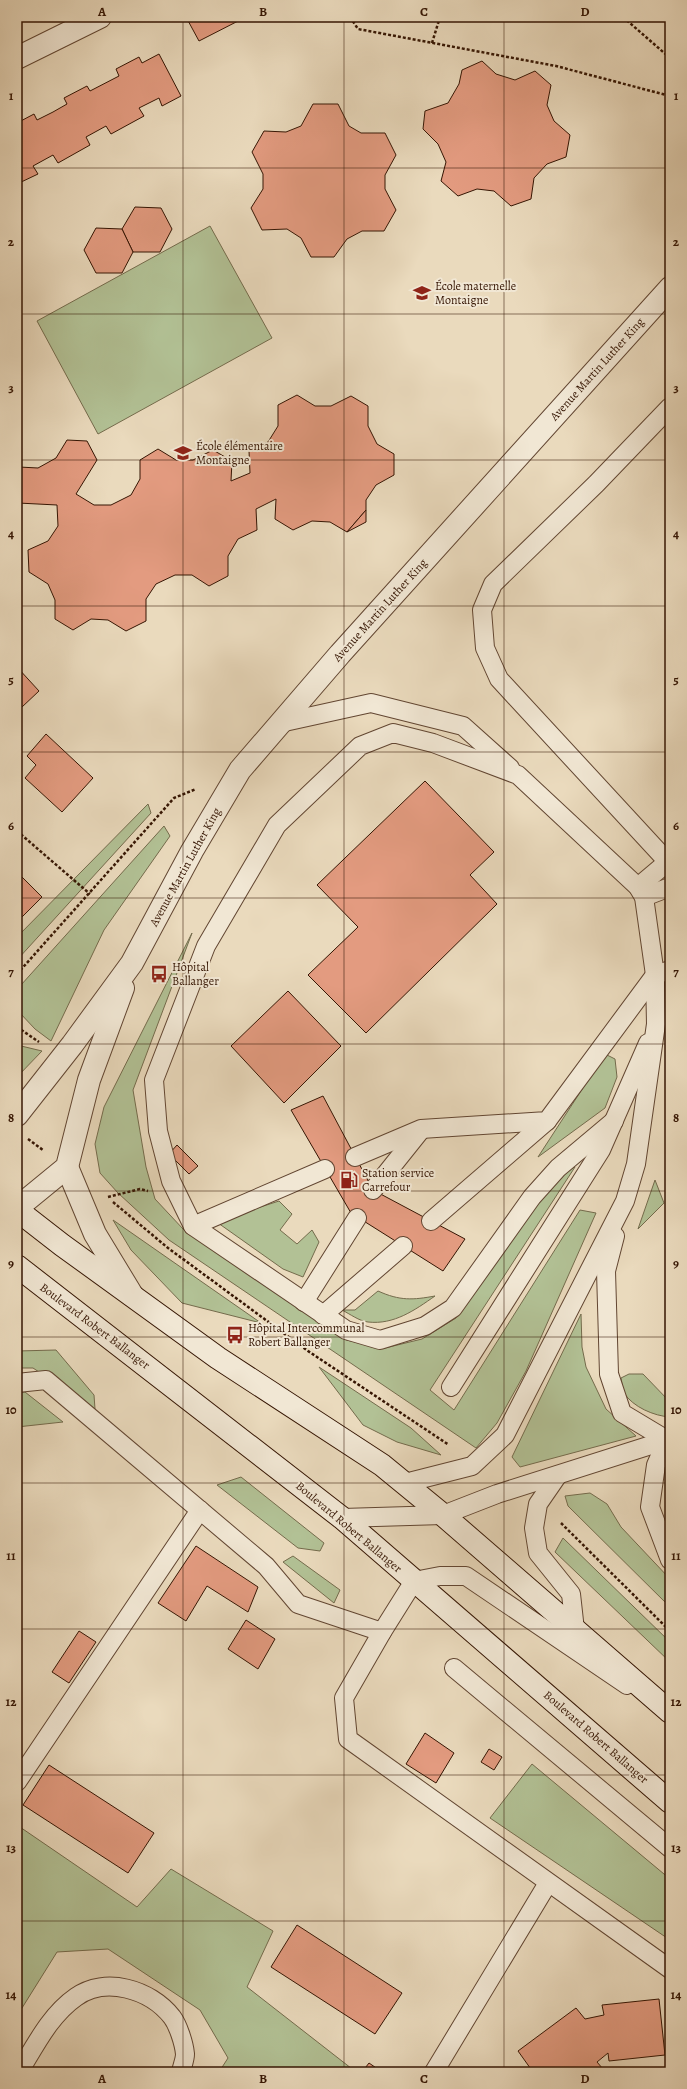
<svg xmlns="http://www.w3.org/2000/svg" width="687" height="2089" font-family="Alegreya,serif">
	<rect width="100%" height="100%" fill="#eadabd"/>
	<filter id="stains"><feTurbulence type="fractalNoise" baseFrequency=".005" numOctaves="4"/><feColorMatrix values="0 0 0 0 .2 0 0 0 0 .09 0 0 0 0 .02 0 0 0 .5 -.17"/></filter>
	<radialGradient id="worn" r=".72"><stop offset=".6" stop-color="#630" stop-opacity="0"/><stop offset="1" stop-color="#630" stop-opacity=".3"/></radialGradient>
	<g fill="#b2c195" stroke="#746b4c">
		<path d="M210 226 272 338 98 434 37 321Z"/>
		<path d="M148 804 151 813 17 960V937Z"/>
		<path d="M164 826 170 836 104 930 51 1041 35 1029 19 1012 21 985Z"/>
		<path d="M192 933 133 1090 146 1167 155 1199 184 1230 346 1340 385 1348 422 1339 456 1318 532 1197 547 1180 575 1167 430 1390 454 1410 580 1210 596 1213 526 1371 497 1423 476 1448 169 1240 118 1193 100 1173 95 1144 104 1107Z"/>
		<path d="M17 1045 42 1051 17 1077Z"/>
		<path d="M605 1054 615 1059 617 1077 605 1108 538 1157Z"/>
		<path d="M655 1180 664 1203 638 1229Z"/>
		<path d="M279 1201 292 1214 280 1230 297 1244 312 1230 319 1242 303 1277 283 1269 211 1218 242 1213Z"/>
		<path d="M113 1220 261 1323 182 1303 131 1250Z"/>
		<path d="M378 1291C400 1301 413 1300 435 1296 415 1310 394 1325 368 1322 359 1321 350 1314 342 1310H355Z"/>
		<path d="M581 1314 582 1347 586 1367 606 1409 636 1436 520 1467 512 1457Z"/>
		<path d="M56 1350 94 1395 95 1409 33 1368H17V1351Z"/>
		<path d="M319 1367 411 1428 441 1455 397 1442 363 1425Z"/>
		<path d="M629 1374H643L670 1402V1417C654 1416 633 1407 624 1393 622 1389 622 1382 621 1378Z"/>
		<path d="M25 1392 63 1422 17 1427V1393Z"/>
		<path d="M241 1477 324 1543 320 1551 298 1548 217 1485Z"/>
		<path d="M590 1493 607 1504 621 1527 670 1579V1607L568 1506 565 1496Z"/>
		<path d="M563 1538 670 1642V1662L555 1552Z"/>
		<path d="M293 1556 340 1590 334 1603 283 1562Z"/>
		<path d="M532 1764 670 1879V1940L490 1818Z"/>
		<path d="M17 1825 137 1907 171 1869 273 1931 247 1987 356 2072H219L228 2058 200 2010 108 1949 57 1952 17 2016Z"/>
	</g>
	<g fill="#e39b80" stroke="#351503">
		<path d="M186 17H241L242 19 199 41Z"/>
		<path d="M159 54 181 96 162 106 159 98 139 108 144 116 111 134 106 126 86 137 90 145 58 163 53 155 33 166 38 174 17 184V123L34 114 37 120 53 112 67 104 64 98 87 86 90 91 119 76 116 69 139 57 142 63Z"/>
		<path d="M482 61 496 74 515 80 535 71 551 85 547 105 554 121 570 135 566 157 547 164 534 178 531 199 511 206 494 191 477 189 458 196 441 181 446 162 438 144 423 129 425 111 448 103 459 84 462 70Z"/>
		<path d="M313 104H338L349 126 361 133H385L396 155 385 175V189L396 210 384 231H362L347 239 334 257H311L301 238 287 229 262 230 251 208 263 189V174L252 152 264 131 286 132 301 126Z"/>
		<path d="M135 207 161 208 172 229 160 252H133L122 229Z"/>
		<path d="M96 228 122 229 133 252 122 273H96L84 250Z"/>
		<path d="M297 395 315 406H331L351 396 368 406V426L377 444 394 454V475L376 485 366 500V510L347 532 330 522 312 521 293 530 275 519 276 499 256 509 257 530 238 539 228 556V576L209 586 192 575H175L156 584 146 599V621L126 631 108 620 91 619 73 630 55 619V600L48 584 29 572 28 550 48 541 58 526 57 505 18 503 17 470 19 467 38 468 56 458 67 440 87 441 97 460 76 494 94 505H111L131 495 140 479V460L158 449 176 460H193L213 450 232 461 231 481 250 473 249 451 268 442 278 426V405Z"/>
		<path d="M366 510V522L347 532Z"/>
		<path d="M17 667 39 691 22 707 17 701Z"/>
		<path d="M46 734 93 778 62 812 25 778 36 765 27 756Z"/>
		<path d="M425 781 494 852 470 875 497 904 366 1033 308 975 358 927 317 885Z"/>
		<path d="M17 872 42 897 17 922Z"/>
		<path d="M288 991 341 1046 284 1103 231 1046Z"/>
		<path d="M323 1096 373 1190 465 1239 443 1271 351 1213 291 1110Z"/>
		<path d="M177 1145 198 1166 189 1174 169 1154Z"/>
		<path d="M196 1546 258 1587 248 1612 207 1586 186 1621 158 1603Z"/>
		<path d="M246 1620 275 1639 258 1669 228 1649Z"/>
		<path d="M79 1631 96 1642 69 1683 52 1672Z"/>
		<path d="M425 1733 454 1753 436 1783 406 1764Z"/>
		<path d="M489 1749 502 1757 494 1770 481 1762Z"/>
		<path d="M49 1765 154 1833 128 1873 23 1805Z"/>
		<path d="M297 1925 402 1993 375 2034 271 1967Z"/>
		<path d="M659 1999 665 2055 609 2061 608 2053 597 2062 603 2069 599 2072H533L518 2051 576 2008 585 2019 604 2015 602 2005Z"/>
		<path d="M369 2063 382 2072H362Z"/>
	</g>
	<g fill="none" stroke-linecap="round" stroke-linejoin="round">
		<g stroke="#624632" stroke-width="20">
			<g id="lane">
				<path d="M280 723 371 703 463 726 510 768"/>
				<path d="M668 862 499 679 485 648 482 610 493 584 596 484 670 407"/>
				<path d="M638 887 670 860"/>
				<path d="M644 897 670 887"/>
				<path d="M355 1157 421 1129 547 1121 655 975 670 970"/>
				<path d="M373 1190 421 1130"/>
				<path d="M431 1221 547 1121"/>
				<path d="M193 1226 325 1169"/>
				<path d="M615 1236 606 1271 609 1374 622 1413 667 1440 656 1465 650 1507 670 1560"/>
				<path d="M304 1302 357 1218"/>
				<path d="M323 1315 403 1246"/>
				<path d="M17 1383 46 1380 266 1566 298 1604 382 1632"/>
				<path d="M451 1387 601 1150 648 1043"/>
				<path d="M558 1475 538 1504 534 1528 538 1553 571 1594 575 1630"/>
				<path d="M405 1483 472 1466 505 1435 625 1201 636 1164 656 1024 655 975 644 897 638 887 518 775 433 743 393 733 360 746 277 825 206 946 154 1080 158 1131 171 1181 193 1226 346 1330 380 1340 425 1326 453 1308 532 1197 558 1168 614 1121"/>
				<path d="M342 1518 443 1515 497 1494 670 1439"/>
				<path d="M454 1668 670 1848"/>
				<path d="M627 1685 466 1576H440L414 1581 382 1632 344 1698 348 1739 670 1969"/>
				<path d="M17 1782 200 1510"/>
				<path d="M19 2072C35 2046 50 2015 76 1997 105 1976 150 1989 172 2017 178 2025 184 2043 185 2054 185 2060 182 2066 181 2072"/>
				<path d="M434 2072 548 1883"/>
			</g>
		</g>
		<g stroke="#624632" stroke-width="24">
			<g id="street">
				<path d="M17 58 100 17"/>
				<path d="M17 1115 72 1045 132 963 192 851 240 770 340 654 670 288"/>
				<path d="M67 1167 95 1234 132 1295"/>
				<path d="M17 1208 67 1167 89 1080 123 988"/>
			</g>
		</g>
		<g stroke="#351503" stroke-width="24">
			<g id="secondary">
				<path d="M17 1210 62 1245 218 1358 382 1465 443 1515 670 1712"/>
				<path d="M17 1266 342 1518 670 1802"/>
			</g>
		</g>
		<g stroke="#351503" stroke-width="2.5" stroke-dasharray="3 2" stroke-linecap="butt">
			<path d="M350 17 358 29 556 66 670 96"/>
			<path d="M623 17 670 58"/>
			<path d="M432 43 440 17"/>
			<path d="M17 831 90 894"/>
			<path d="M17 974 174 798 196 789"/>
			<path d="M17 1027 39 1042"/>
			<path d="M28 1139 43 1150"/>
			<path d="M108 1197 140 1189 148 1191"/>
			<path d="M113 1202 168 1248 308 1351 449 1445"/>
			<path d="M561 1523 670 1631"/>
		</g>
		<use href="#lane" stroke="#f1e7d4" stroke-width="18"/>
		<use href="#street" stroke="#f1e7d4" stroke-width="22"/>
		<use href="#secondary" stroke="#f1e7d4" stroke-width="22"/>
	</g>
	<path fill="none" stroke="#351503" stroke-width="1" stroke-opacity="0.55" d="M183 17V2072M344 17V2072M504 17V2072M17 168H670M17 314H670M17 460H670M17 606H670M17 752H670M17 898H670M17 1044H670M17 1191H670M17 1337H670M17 1483H670M17 1629H670M17 1775H670M17 1921H670"/>
	<defs>
		<g id="school-bare" transform="scale(1.38)"><path d="M0-5L7-2L0 1L-7-2ZM-4 1L0 2.5L4 1V4Q0 6-4 4Z" fill="#8f2418" stroke="#f1e7d4" stroke-width="2.5" paint-order="stroke"/></g>
		<g id="bus-bare" transform="scale(1.38)"><path d="M-5-6H5V4H4V6H2V4H-2V6H-4V4H-5ZM-3.5-4V0h7V-4ZM-3.5 1.2v1.5H-2V1.2ZM2 1.2v1.5H3.5V1.2Z" fill="#8f2418" stroke="#f1e7d4" stroke-width="2.5" paint-order="stroke"/></g>
		<g id="fuel-bare" transform="scale(1.38)"><path d="M-5.5-6h7V0h2V4h1.3V-2.5L3-4.5l.8-.8L6-3V5H2.5V1h-1V6h-7ZM-4.2-4.7v3.2H.2V-4.7Z" fill="#8f2418" stroke="#f1e7d4" stroke-width="2.5" paint-order="stroke"/></g>
	</defs>
	<g fill-rule="evenodd">
		<use href="#school-bare" x="422" y="293"/>
		<use href="#school-bare" x="183" y="453"/>
		<use href="#bus-bare" x="159" y="974"/>
		<use href="#fuel-bare" x="349" y="1180"/>
		<use href="#bus-bare" x="235" y="1335"/>
	</g>
	<g text-anchor="middle" stroke-width="4" stroke-linejoin="round" paint-order="stroke">
		<g font-size="12" fill="#351503" stroke="#f1e7d4" text-anchor="start">
			<text x="435" y="290">École maternelle<tspan x="435" dy="14">Montaigne</tspan></text>
			<text x="196" y="450">École élémentaire<tspan x="196" dy="14">Montaigne</tspan></text>
			<text x="172" y="971">Hôpital<tspan x="172" dy="14">Ballanger</tspan></text>
			<text x="362" y="1177">Station service<tspan x="362" dy="14">Carrefour</tspan></text>
			<text x="248" y="1332">Hôpital Intercommunal<tspan x="248" dy="14">Robert Ballanger</tspan></text>
		</g>
		<g font-size="12" fill="#351503" stroke="#f1e7d4">
			<text transform="translate(597 369) rotate(-48)" y="4">Avenue Martin Luther King</text>
			<text transform="translate(380 610) rotate(-48)" y="4">Avenue Martin Luther King</text>
			<text transform="translate(185 867) rotate(-61)" y="4">Avenue Martin Luther King</text>
			<text transform="translate(95 1326) rotate(37)" y="4">Boulevard Robert Ballanger</text>
			<text transform="translate(349 1527) rotate(40)" y="4">Boulevard Robert Ballanger</text>
			<text transform="translate(596 1737) rotate(41)" y="4">Boulevard Robert Ballanger</text>
		</g>
	</g>
	<rect width="687" height="2089" fill="none" stroke="#eadabd" stroke-width="44"/>
	<rect x="22" y="22" width="643" height="2045" fill="none" stroke="#351503" stroke-width="1.5"/>
	<g font-size="13" text-anchor="middle" font-weight="bold" fill="#351503">
		<text x="102" y="16">A</text>
		<text x="263" y="16">B</text>
		<text x="424" y="16">C</text>
		<text x="585" y="16">D</text>
		<text x="11" y="100">1</text>
		<text x="676" y="100">1</text>
		<text x="11" y="246">2</text>
		<text x="676" y="246">2</text>
		<text x="11" y="392">3</text>
		<text x="676" y="392">3</text>
		<text x="11" y="538">4</text>
		<text x="676" y="538">4</text>
		<text x="11" y="684">5</text>
		<text x="676" y="684">5</text>
		<text x="11" y="830">6</text>
		<text x="676" y="830">6</text>
		<text x="11" y="976">7</text>
		<text x="676" y="976">7</text>
		<text x="11" y="1122">8</text>
		<text x="676" y="1122">8</text>
		<text x="11" y="1268">9</text>
		<text x="676" y="1268">9</text>
		<text x="11" y="1414">10</text>
		<text x="676" y="1414">10</text>
		<text x="11" y="1560">11</text>
		<text x="676" y="1560">11</text>
		<text x="11" y="1706">12</text>
		<text x="676" y="1706">12</text>
		<text x="11" y="1852">13</text>
		<text x="676" y="1852">13</text>
		<text x="11" y="1999">14</text>
		<text x="676" y="1999">14</text>
		<text x="102" y="2083">A</text>
		<text x="263" y="2083">B</text>
		<text x="424" y="2083">C</text>
		<text x="585" y="2083">D</text>
	</g>
	<rect width="100%" height="100%" filter="url(#stains)"/>
	<rect width="100%" height="100%" fill="url(#worn)"/>
</svg>
